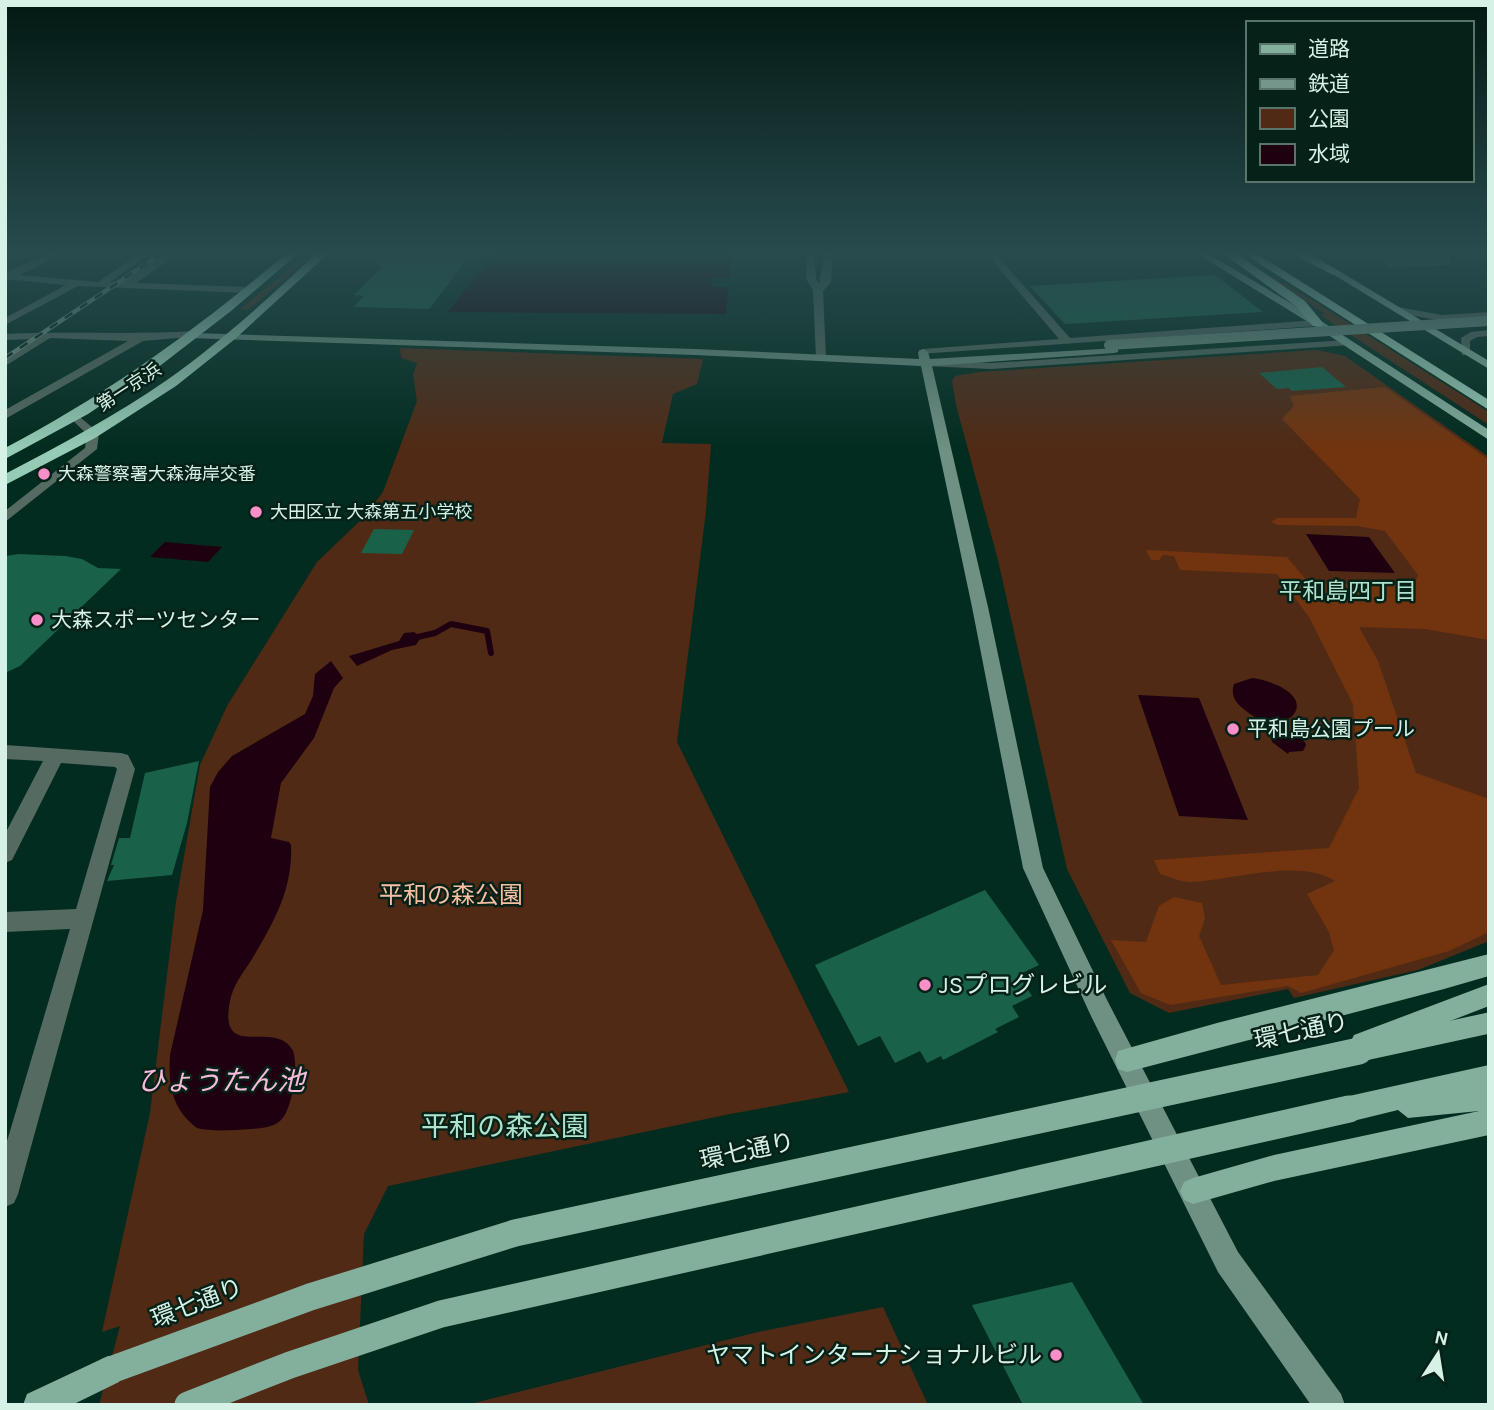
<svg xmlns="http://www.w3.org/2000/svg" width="1494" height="1410" font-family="Karla,'Noto Sans JP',sans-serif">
	<rect width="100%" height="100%" fill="#032c20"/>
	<g fill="#512a15">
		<path d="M311 252H316L248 310 240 309Z"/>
		<path d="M1261 271 1309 298 1489 412V425L1320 315 1325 314Z"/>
		<path d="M400 348 703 359 697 384 673 394 662 443 711 444 706 511 677 742 849 1092 725 1115 388 1186 364 1234 358 1370 369 1405H99L120 1326 102 1332 150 1113 176 902 200 765 227 706 317 562 363 518 383 492 417 401 413 375 417 363 401 358Z"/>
		<path d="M1317 350 1345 356 1489 457V941L1418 970 1294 998 1288 989 1169 1013 1130 993 1067 869 998 560 956 405 952 381 955 376 978 372Z"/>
		<path d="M883 1307 928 1405H466L758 1332Z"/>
	</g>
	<path fill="#72340f" d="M1385 387 1489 460V640L1425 629 1359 627 1378 661 1416 773 1489 799V932L1449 951 1301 993 1288 986 1170 1005 1141 993 1111 940 1146 942 1159 906 1174 897 1202 903 1205 918 1199 936 1221 985 1318 975 1334 950 1329 932 1307 894 1335 881C1300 858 1232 880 1191 882 1181 882 1170 877 1160 874L1154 860 1329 848 1359 788 1353 704 1309 617 1277 574 1180 570 1174 556 1163 555 1159 560H1151L1146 550 1287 557 1306 580 1333 584 1414 585 1418 575 1385 531 1357 526 1278 525 1271 522 1277 518H1356L1360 499 1282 419 1294 406 1290 396Z"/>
	<g fill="#1f0011">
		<path d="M495 252H733L729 278H714L712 287H729L726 314 448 312Z"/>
		<path d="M1306 534 1369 537 1395 573 1329 571Z"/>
		<path d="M165 542 222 547 208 562 150 557Z"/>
		<path d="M414 632 421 637 416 645 392 650 357 666 349 656 399 641 404 633Z"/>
		<path d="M331 661 343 678 334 688 314 738 281 783 271 838 289 842 291 845C293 889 274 922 252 959 243 973 233 985 230 1001 218 1062 273 1019 292 1049 300 1063 292 1110 281 1120 273 1128 261 1128 251 1129 234 1130 213 1132 197 1128 172 1109 168 1085 170 1055L203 910 210 787 218 772 232 756 305 714 313 696 315 674Z"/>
		<path d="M1252 678C1266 679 1308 693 1294 714 1289 721 1280 720 1274 723 1284 734 1300 728 1306 745L1303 751 1289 752 1288 754 1272 742C1271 738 1271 735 1269 731 1260 714 1226 708 1234 684Z"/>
		<path d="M1138 695 1199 698 1248 820 1179 816Z"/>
	</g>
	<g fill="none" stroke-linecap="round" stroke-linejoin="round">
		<path stroke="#1f0011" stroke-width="6" d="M413 638 435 633 451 624 487 631 491 653"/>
	</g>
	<g fill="#1a614a">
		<path d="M352 252H473L429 309 354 307 364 296 354 295 383 266 352 255Z"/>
		<path d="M1364 252H1450V265L1391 268Z"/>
		<path d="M1215 275 1263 312 1065 324 1030 286Z"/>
		<path d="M1322 367 1346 387 1292 391 1289 388 1277 389 1259 373Z"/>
		<path d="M374 529 414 530 402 554 361 553Z"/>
		<path d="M19 554 65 556 82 559 98 568 121 569 20 666 5 673V556Z"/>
		<path d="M199 761 187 823 172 875 107 881 114 865H111L119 838H130L145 773Z"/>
		<path d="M985 890 1039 965 1018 975 1032 996 1012 1006 1019 1017 995 1029 998 1032 943 1060 941 1056 927 1063 920 1051 895 1063 880 1036 858 1046 815 965Z"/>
		<path d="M1072 1282 1144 1405H1023L972 1305Z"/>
	</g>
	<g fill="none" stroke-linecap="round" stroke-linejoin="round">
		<g fill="#556a61" fill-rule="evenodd">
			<path d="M53 252H65L20 275 98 282 142 252H153L110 282C138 283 153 252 180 252L136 283 249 287 254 290 249 293 78 286 5 325V318L66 285 5 279V273Z"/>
			<path d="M806 252H814L816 279 819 284 825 252H833L831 282 823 291 826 358 821 361 816 358 813 290 806 279Z"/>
			<path d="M985 252H994L1070 338 1317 320 1322 323 1317 326 919 354V350L923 349 1059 339Z"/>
			<path d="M1398 307 1442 315 1489 312V318L1442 321 1394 312 1393 310Z"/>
			<path d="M1489 330V336L1477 337 1470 341V355H1462L1461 338 1471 332Z"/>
			<path d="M196 331 201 334 200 336 143 341 5 419V410L128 341 50 338 5 366V358L35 339 5 340V334C69 331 132 335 196 331Z"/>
			<path d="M1347 340 1352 343 1351 345 991 369 925 366 919 363 925 360 991 363Z"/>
			<path d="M75 413 99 433 97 449 5 522V511L85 448 87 434 69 417Z"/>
			<path d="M5 745 121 753 128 755 135 769 18 1194 14 1203 5 1207V1148L70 929 5 932V912L76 909 117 769 115 767 61 763 12 860 5 863V834L43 761 5 759Z"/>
		</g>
		<path fill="#6f9183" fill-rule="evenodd" d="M193 333 695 349 919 359 918 352 923 349 928 352 930 359 1118 348V352L1114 353 932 366 988 607 1043 868 1107 1000 1238 1252 1341 1394 1345 1405H1311L1218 1272 1091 1016 1023 868 972 607 921 366 695 355 189 338 188 336Z"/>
		<g fill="#83af9d" fill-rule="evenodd">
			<path d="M1194 252H1205L1321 321 1489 430V440L1313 325Z"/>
			<path d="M1319 259 1489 361V369L1316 264 1314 262Z"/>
			<path d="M1489 954V976L1444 989 1127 1072 1118 1069 1115 1060 1118 1051 1217 1023Z"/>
			<path d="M1489 984V1006L1362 1055 1354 1051 1350 1043 1354 1035Z"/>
			<path d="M1489 1065V1135L1274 1181 1193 1204 1184 1200 1180 1191 1184 1182 1193 1178 1274 1155 1479 1111 1408 1118 1398 1110 1349 1122 1340 1118 1336 1109 1340 1100 1349 1096Z"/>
			<path d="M108 1356 119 1360 123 1371 119 1382 72 1405H23L27 1394Z"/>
		</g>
		<g fill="#96cbb5" fill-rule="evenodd">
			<path d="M288 252H300L231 311 161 365 88 414 5 459V448C108 394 200 327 288 252Z"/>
			<path d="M318 252H330L235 339 176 386 95 438 5 485V474C61 445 116 415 167 380 221 342 270 297 318 252Z"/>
			<path d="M1221 252H1234L1305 301 1323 323 1321 326H1313L1297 307Z"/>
			<path d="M1241 252H1254L1489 400V410Z"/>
			<path d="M1289 252H1303L1343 273 1333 275Z"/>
		</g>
		<g stroke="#75978b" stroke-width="4.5">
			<path id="rail" d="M5 358 164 252"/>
		</g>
		<use href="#rail" stroke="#062118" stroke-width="2.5" stroke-dasharray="9" stroke-linecap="butt"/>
		<path stroke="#6f9183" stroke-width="10" d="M1109 345 1489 321"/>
		<path stroke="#83af9d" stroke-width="21" d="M1351 1053 1489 1023"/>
		<g stroke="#83af9d" stroke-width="27">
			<path d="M108 1371 310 1297 515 1233 1359 1051"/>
			<path d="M188 1405 290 1365 441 1314 1349 1109"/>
		</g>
	</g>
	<linearGradient id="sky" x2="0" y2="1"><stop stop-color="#021812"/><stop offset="0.56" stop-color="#284b4e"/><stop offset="1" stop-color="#284b4e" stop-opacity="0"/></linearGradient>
	<rect width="1494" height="450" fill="url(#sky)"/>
	<g fill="#f98fc8" stroke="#062118" stroke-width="2.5">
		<circle cx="44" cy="474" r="7"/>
		<circle cx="256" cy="512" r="7"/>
		<circle cx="37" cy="620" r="7"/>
		<circle cx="1233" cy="729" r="7"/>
		<circle cx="925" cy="985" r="7"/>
		<circle cx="1056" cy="1355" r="7"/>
	</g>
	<g text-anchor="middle" stroke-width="5" stroke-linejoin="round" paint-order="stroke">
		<g font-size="18" fill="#d6f1e5" stroke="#062118">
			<text transform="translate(129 387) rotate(-33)" y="6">第一京浜</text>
		</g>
		<g font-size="18" fill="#d6f1e5" stroke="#062118" text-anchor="start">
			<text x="58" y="480">大森警察署大森海岸交番</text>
			<text x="270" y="518">大田区立 大森第五小学校</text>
		</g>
		<g font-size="21" fill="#d6f1e5" stroke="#062118" text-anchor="start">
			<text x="51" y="627">大森スポーツセンター</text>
			<text x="1247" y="736">平和島公園プール</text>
		</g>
		<g font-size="23" fill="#ade3cc" stroke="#062118">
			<text x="1348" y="599">平和島四丁目</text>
		</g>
		<g font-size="24" fill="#f8bea1" stroke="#062118">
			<text x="451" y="903">平和の森公園</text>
		</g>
		<g font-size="24" fill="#d6f1e5" stroke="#062118" text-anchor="start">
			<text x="939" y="993">JSプログレビル</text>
			<text x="1042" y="1363" text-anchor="end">ヤマトインターナショナルビル</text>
		</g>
		<g font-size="24" fill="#d6f1e5" stroke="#062118">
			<text transform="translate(1301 1031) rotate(-12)" y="8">環七通り</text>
			<text transform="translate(747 1151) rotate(-12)" y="8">環七通り</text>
			<text transform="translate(197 1303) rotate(-21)" y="8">環七通り</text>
		</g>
		<g font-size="28" font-style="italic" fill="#f6bbd8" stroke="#062118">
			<text x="221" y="1090">ひょうたん池</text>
		</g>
		<g font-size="28" fill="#ade3cc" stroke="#062118">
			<text x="505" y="1136">平和の森公園</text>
		</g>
	</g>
	<rect width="1494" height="1410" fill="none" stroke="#d6f1e5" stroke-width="14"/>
	<rect x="1246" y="21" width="228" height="161" fill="#062118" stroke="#59746a" stroke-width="2"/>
	<rect x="1260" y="44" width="35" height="10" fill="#83af9d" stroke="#59746a" stroke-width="2"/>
	<text x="1308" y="56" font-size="21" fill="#d6f1e5">道路</text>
	<rect x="1260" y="79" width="35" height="10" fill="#75978b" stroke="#59746a" stroke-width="2"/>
	<text x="1308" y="91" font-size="21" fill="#d6f1e5">鉄道</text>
	<rect x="1260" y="108" width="35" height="21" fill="#512a15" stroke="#59746a" stroke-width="2"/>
	<text x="1308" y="126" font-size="21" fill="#d6f1e5">公園</text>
	<rect x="1260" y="144" width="35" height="21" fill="#1f0011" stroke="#59746a" stroke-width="2"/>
	<text x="1308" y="161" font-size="21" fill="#d6f1e5">水域</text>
	<g transform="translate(1438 1354) rotate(12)" stroke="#062118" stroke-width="5" paint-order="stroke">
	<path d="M0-5L12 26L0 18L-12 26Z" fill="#d6f1e5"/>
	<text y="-10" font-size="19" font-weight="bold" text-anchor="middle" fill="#d6f1e5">N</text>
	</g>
</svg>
